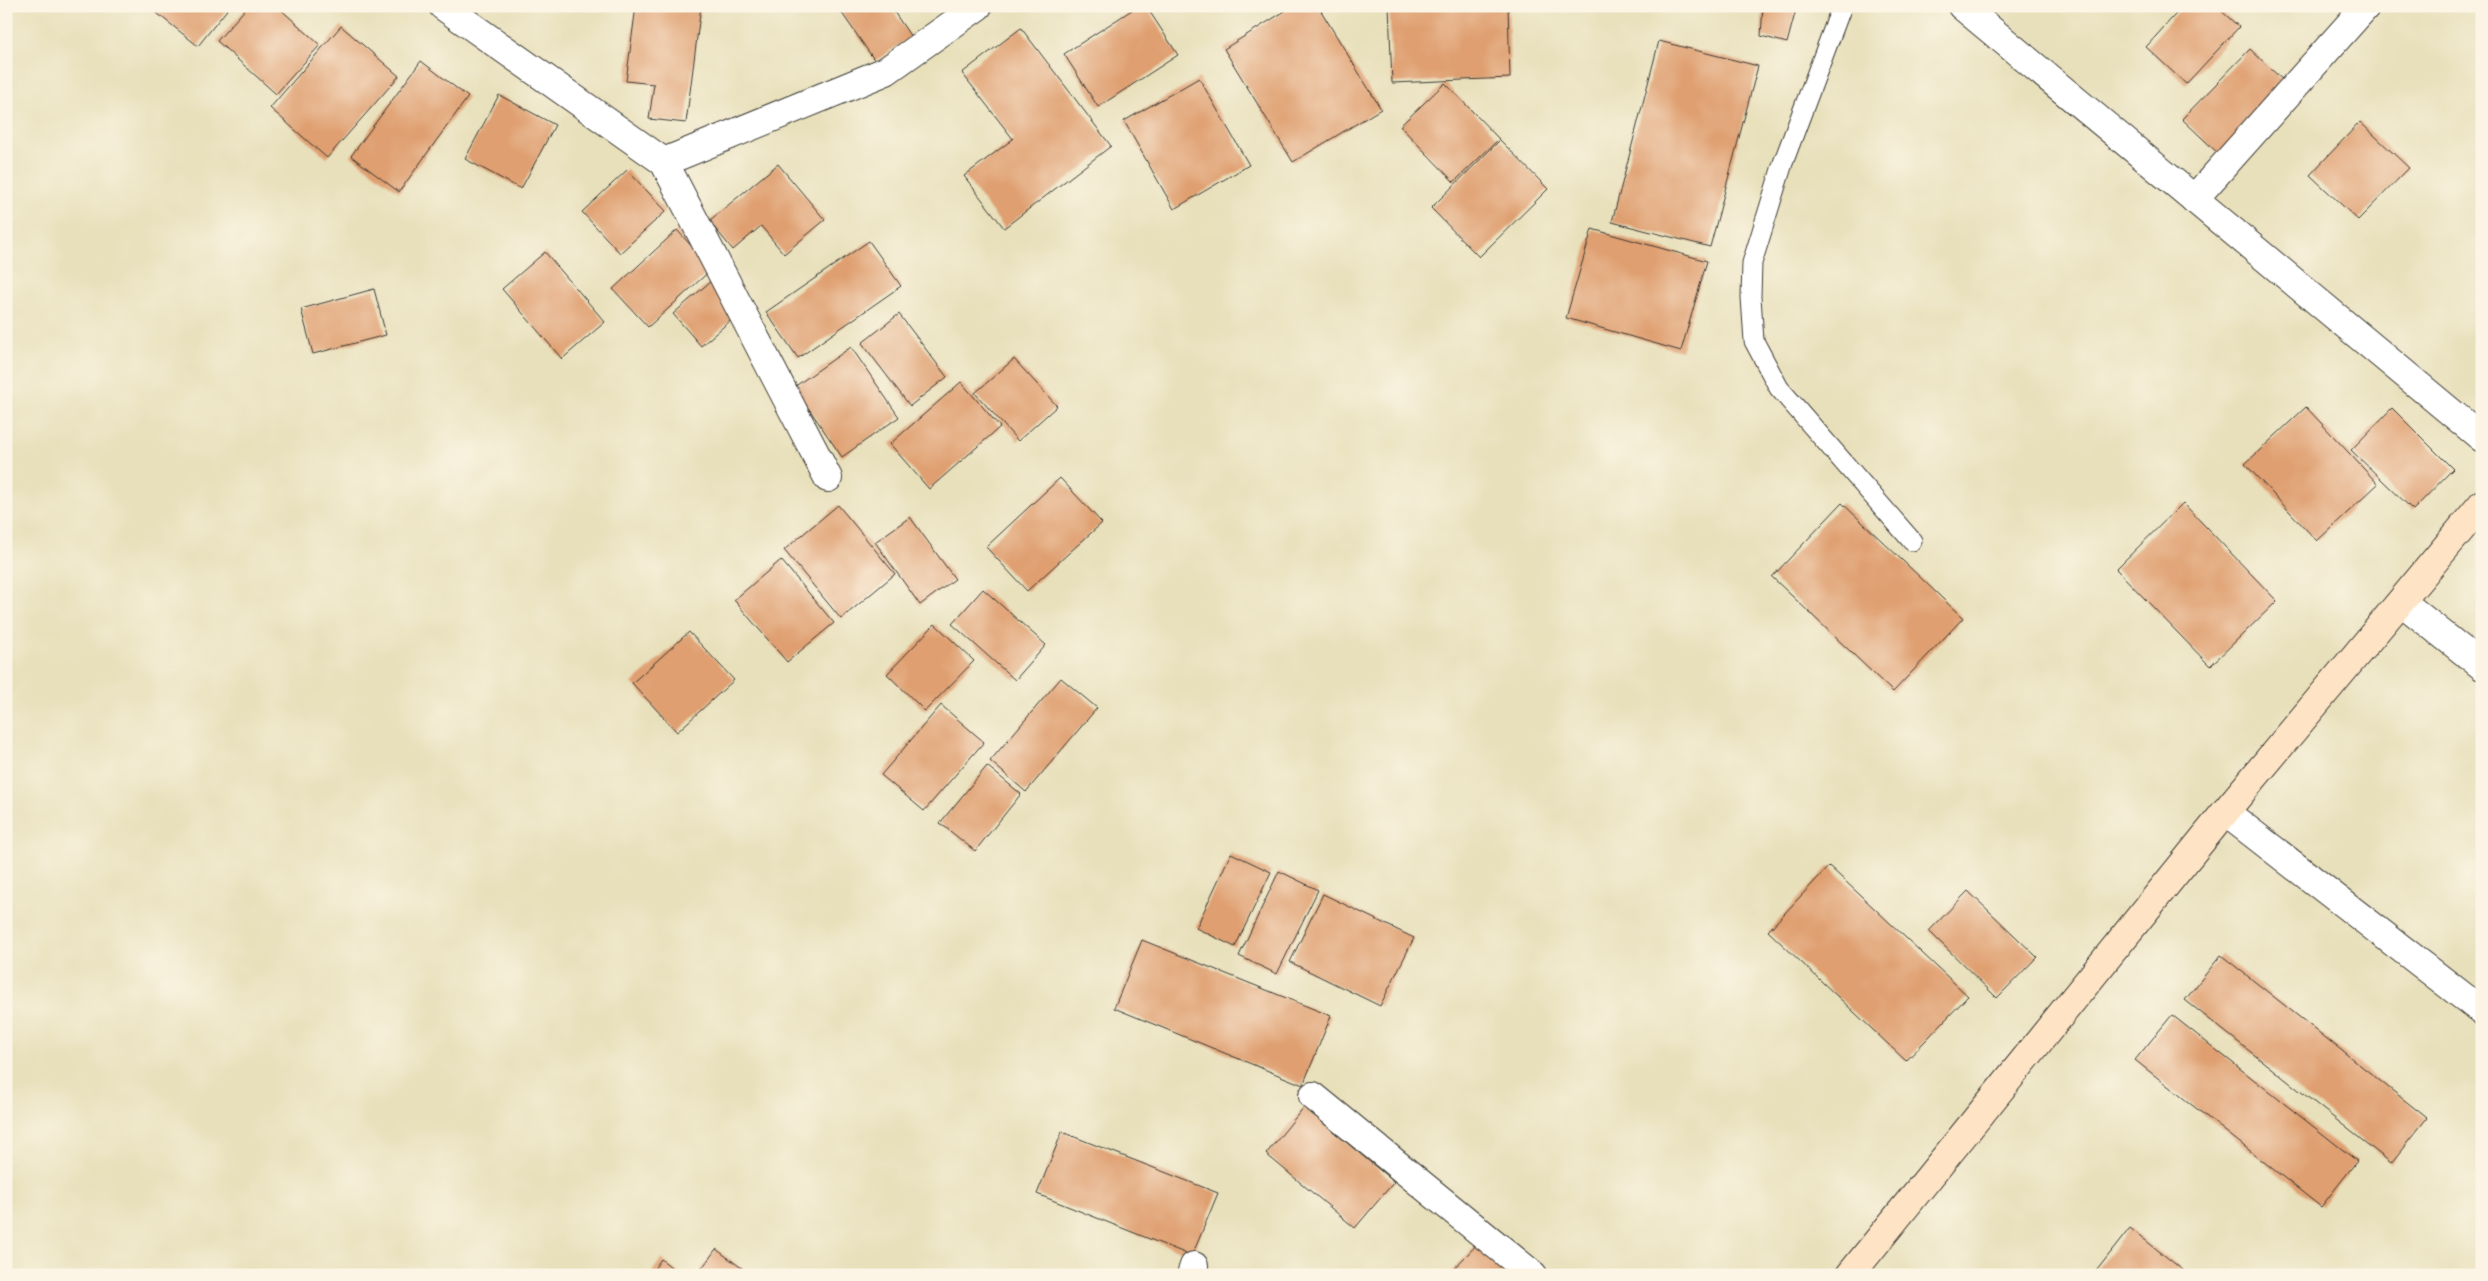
<svg xmlns="http://www.w3.org/2000/svg" width="2488" height="1281" font-family="Mynerve,sans-serif">
	<rect width="100%" height="100%" fill="#fcf5e5"/>
	<filter id="ink" filterUnits="userSpaceOnUse"><feTurbulence type="fractalNoise" baseFrequency=".02" numOctaves="2"/><feDisplacementMap in="SourceGraphic" scale="10" xChannelSelector="R" yChannelSelector="G"/><feConvolveMatrix kernelMatrix="1 2 1 2 8 2 1 2 1" color-interpolation-filters="sRGB"/></filter>
	<filter id="wash" filterUnits="userSpaceOnUse"><feTurbulence type="fractalNoise" baseFrequency=".0096" numOctaves="4" result="noise"/><feDisplacementMap in="SourceGraphic" scale="20" xChannelSelector="R" yChannelSelector="G"/><feGaussianBlur stdDeviation="1.12" result="paint"/><feColorMatrix in="noise" values="0 0 0 0 0 0 0 0 0 0 0 0 0 0 0 0 0 1.4 0 .05"/><feComposite in="paint" operator="in"/></filter>
	<g filter="url(#wash)">
		<rect width="100%" height="100%" fill="#e8e0bb"/>
		<g id="blocks">
			<g fill="#df9f6f">
				<path d="M148 6H230L198 46Z"/>
				<path d="M248 6H277L320 45 276 94 217 41Z"/>
				<path d="M636 6H701L686 123 649 119 654 84 626 81Z"/>
				<path d="M837 6H890L911 37 875 61Z"/>
				<path d="M1138 6H1146L1178 55 1098 107 1064 54Z"/>
				<path d="M1293 6H1318L1381 109 1293 162 1224 49Z"/>
				<path d="M1389 6H1508L1510 78 1392 83Z"/>
				<path d="M1763 6H1797L1787 43 1761 36Z"/>
				<path d="M2183 6H2216L2239 27 2186 84 2146 47Z"/>
				<path d="M341 26 399 76 327 158 270 108Z"/>
				<path d="M1021 28 1111 146 1004 228 964 176 1013 139 962 73Z"/>
				<path d="M1659 41 1758 66 1710 247 1612 222Z"/>
				<path d="M2250 49 2288 85 2220 155 2182 119Z"/>
				<path d="M421 61 468 97 399 192 351 156Z"/>
				<path d="M1199 78 1249 165 1174 209 1124 121Z"/>
				<path d="M1445 83 1499 139 1454 182 1400 126Z"/>
				<path d="M499 95 555 125 521 189 465 159Z"/>
				<path d="M2360 122 2409 168 2358 220 2310 175Z"/>
				<path d="M1500 140 1548 189 1479 257 1431 208Z"/>
				<path d="M778 164 825 220 784 254 761 226 733 250 709 221Z"/>
				<path d="M627 170 666 211 620 253 582 212Z"/>
				<path d="M1592 229 1707 261 1681 351 1566 318Z"/>
				<path d="M677 230 712 269 648 327 613 289Z"/>
				<path d="M869 241 901 286 798 358 766 312Z"/>
				<path d="M545 252 605 322 562 359 502 289Z"/>
				<path d="M711 281 738 314 701 346 673 314Z"/>
				<path d="M374 289 386 335 313 354 301 309Z"/>
				<path d="M899 314 947 377 910 406 862 343Z"/>
				<path d="M851 347 899 417 842 457 794 387Z"/>
				<path d="M1014 359 1057 406 1018 441 975 393Z"/>
				<path d="M961 382 1000 427 929 489 890 444Z"/>
				<path d="M2306 407 2378 484 2317 541 2245 464Z"/>
				<path d="M2392 408 2453 469 2413 510 2351 450Z"/>
				<path d="M1060 478 1102 523 1027 591 986 547Z"/>
				<path d="M1842 503 1963 618 1893 692 1772 577Z"/>
				<path d="M2183 503 2277 601 2210 666 2116 569Z"/>
				<path d="M838 505 895 574 841 619 784 550Z"/>
				<path d="M910 517 955 579 920 605 875 542Z"/>
				<path d="M781 560 834 623 787 662 734 600Z"/>
				<path d="M983 589 1046 645 1015 680 952 624Z"/>
				<path d="M935 624 974 661 925 711 887 674Z"/>
				<path d="M689 632 734 680 677 732 632 683Z"/>
				<path d="M1061 678 1097 708 1026 792 990 761Z"/>
				<path d="M941 705 984 742 924 811 881 775Z"/>
				<path d="M987 766 1021 794 975 851 940 823Z"/>
				<path d="M1231 853 1271 872 1235 947 1196 928Z"/>
				<path d="M1829 866 1968 996 1906 1061 1768 931Z"/>
				<path d="M1279 871 1318 890 1277 974 1239 956Z"/>
				<path d="M1968 891 2037 957 1997 998 1929 931Z"/>
				<path d="M1323 894 1414 938 1380 1006 1290 962Z"/>
				<path d="M1142 940 1331 1016 1303 1085 1114 1008Z"/>
				<path d="M2221 955 2427 1118 2391 1163 2185 1000Z"/>
				<path d="M2172 1015 2357 1161 2321 1207 2135 1060Z"/>
				<path d="M1304 1107 1394 1182 1355 1228 1266 1154Z"/>
				<path d="M1062 1132 1218 1193 1192 1256 1037 1194Z"/>
				<path d="M2130 1228 2189 1275H2093Z"/>
				<path d="M1481 1240 1519 1275H1448Z"/>
				<path d="M716 1249 751 1275H697Z"/>
				<path d="M661 1259 681 1275H650Z"/>
			</g>
		</g>
	</g>
	<g filter="url(#ink)">
		<use href="#blocks" fill-opacity="0" stroke="#3b3934" stroke-width="1"/>
		<g fill="none" stroke-linecap="round" stroke-linejoin="round">
			<g stroke="#3b3934" stroke-width="21">
				<path id="lane" d="M1842 6 1783 163 1752 263 1751 297 1754 341 1779 388 1912 541"/>
			</g>
			<g stroke="#3b3934" stroke-width="30">
				<g id="street">
					<path d="M443 6 664 162 886 71 978 6"/>
					<path d="M1962 6 2482 438"/>
					<path d="M664 162 828 478"/>
					<path d="M2194 199 2366 6"/>
					<path d="M2402 602 2482 666"/>
					<path d="M2225 812 2482 1011"/>
					<path d="M1313 1096 1533 1275"/>
					<path d="M1191 1275 1194 1266"/>
				</g>
			</g>
			<g stroke="#3b3934" stroke-width="30">
				<path id="secondary" d="M1850 1275 2225 812 2482 504"/>
			</g>
			<use href="#lane" stroke="#fff" stroke-width="19"/>
			<use href="#street" stroke="#fff" stroke-width="28"/>
			<use href="#secondary" stroke="#fee4c5" stroke-width="28"/>
		</g>
	</g>
	<rect width="2488" height="1281" fill="none" stroke="#fcf5e5" stroke-width="25"/>
</svg>
